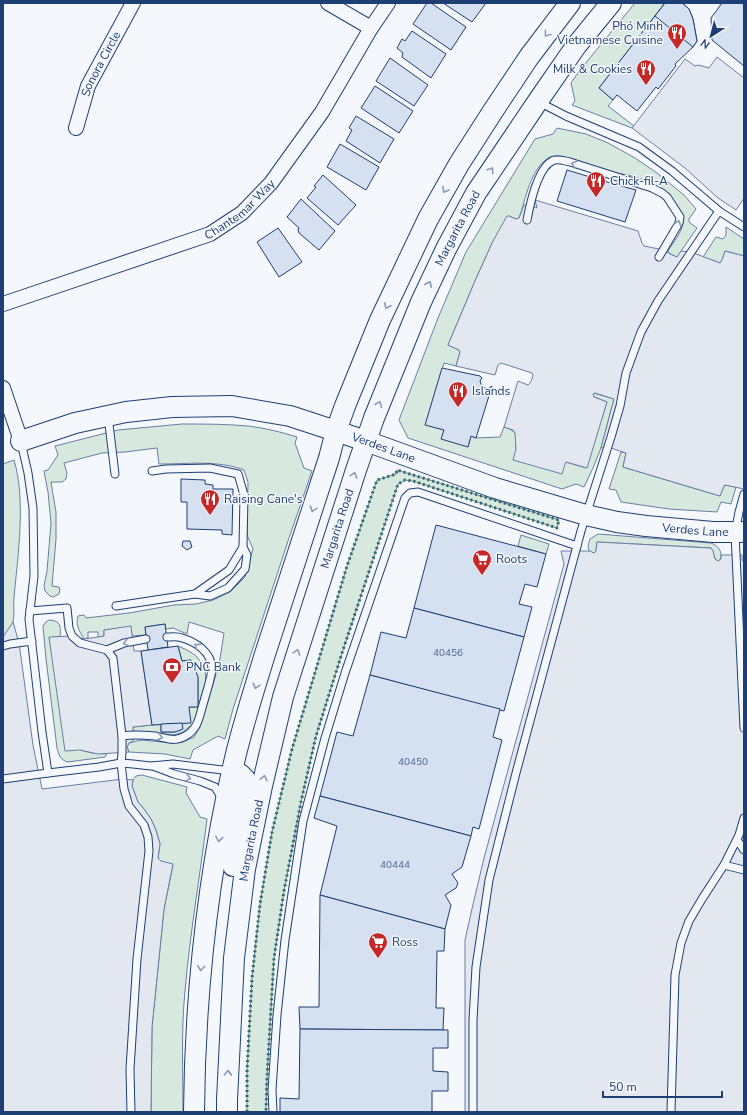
<svg xmlns="http://www.w3.org/2000/svg" width="747" height="1115" font-family="'Nunito Sans',sans-serif">
	<rect width="100%" height="100%" fill="#f4f7fb"/>
	<g fill="#d7e8df" stroke="#687fa3">
		<path d="M635 3H665L599 88 613 100 608 106 634 126 632 128 572 105 575 101 571 83 580 70Z"/>
		<path d="M557 128 586 134 608 143 635 158 657 173 684 195 696 209 689 219V222L697 228 677 257 670 254 668 251C673 242 683 232 683 221 683 209 660 188 650 183 636 175 618 174 603 170 592 167 581 163 571 159 565 157 556 154 550 157 530 168 526 199 519 218L516 219 509 216 493 241 475 281 448 345 459 350 460 352 456 366 444 363 426 424 444 430 468 447 471 436 476 438 500 437 504 427C519 432 515 434 516 449L565 464 566 462 586 468 607 402 594 397 593 394 594 393 614 399 601 448 593 468 584 487 576 484 562 489 408 438 399 420 438 318 466 252 535 139 553 134Z"/>
		<path d="M726 227 744 239V256L725 251 722 260 720 263 703 257 716 237 723 239 726 235Z"/>
		<path d="M182 424C204 424 226 424 248 426 265 428 281 432 297 437L295 443 304 468 312 471 288 541 233 709 225 739 218 736 193 750 190 759 165 754 129 752 127 747 129 743 141 740 173 743 183 742 194 737 200 727 214 681 220 659 224 633 189 622 187 634 173 628 166 629 165 624 145 627 146 635 132 636 131 627 104 630V636L98 637V632H88V638L84 639C80 632 75 625 78 616L84 615 86 618 129 613 174 605 196 604 213 600 230 592 245 577 253 549 247 535 248 482 244 470C218 460 187 464 159 464L157 448 125 452 102 453 64 463 67 473 66 479 62 482H51L56 512V539L52 586 59 587 60 590 59 594 53 597 50 596 45 591 44 586 47 571 51 523 48 492 44 471 48 470 58 455 55 446 118 430Z"/>
		<path d="M621 452 626 453 623 467 720 496 724 486 726 485 736 487 731 504 721 502 717 512 669 509 621 502 616 490 609 489Z"/>
		<path d="M14 460C26 500 18 555 14 597 13 604 15 615 13 622 12 627 6 632 3 637V464Z"/>
		<path d="M397 470 559 520 557 528 413 481 405 480 398 484 343 650 316 736 301 802 284 891 274 958 267 1077 266 1112H247V1071L252 978 260 904 272 832 292 749 347 566 377 480 396 474Z"/>
		<path d="M598 534 711 543C718 546 722 550 721 559L718 561 715 559 713 552 711 548 597 542 596 551 594 553C586 552 588 545 590 539Z"/>
		<path d="M521 535 549 544 546 554 518 546Z"/>
		<path d="M49 620C61 621 61 626 60 637L49 638 80 750 92 753 107 754 105 757 68 762C60 760 59 755 57 748L46 659 43 626 46 622Z"/>
		<path d="M178 646 187 650 195 655 201 662 205 668 206 681 194 723 183 732 174 735 133 731V727L161 724V732H175L182 729V723L189 707H198V677L191 660 182 661Z"/>
		<path d="M142 775 187 787 186 793 200 817 207 819C200 876 190 933 185 991 181 1031 183 1072 183 1112H151L152 1027 164 909 173 865 161 861 158 858 160 844 156 830 151 819 144 809 138 802 132 786 133 780 136 776Z"/>
	</g>
	<g fill="#e3e8f0" stroke="#687fa3">
		<path d="M717 57 744 78V198L736 210 718 198 685 168 632 128 685 59 695 66 698 65 702 66 709 68Z"/>
		<path d="M535 200 638 231 642 243 644 246 664 250 670 254 677 257 681 251 691 252 720 263 722 260 725 251 744 256V489L725 485 724 486 720 496 623 467 626 453 608 447 601 448 614 399 595 393 593 394 594 397 607 402 587 468 566 462 565 464 562 474 513 460 516 449 515 433 513 430 504 427 518 381 528 385 530 383 532 379 533 375 532 373 501 363 498 365 495 375 456 366 460 352 459 350 448 345 475 281 493 241 507 216H509L516 219 519 218 524 205H530L537 208Z"/>
		<path d="M597 542 711 548 713 551 715 559 718 561 721 559V555H742V560L744 563V1112H465V940L471 913 484 858 564 564 561 551H590L594 553 596 551Z"/>
		<path d="M13 622 19 643 33 745 42 789 123 779 133 780 132 786 138 802 144 809 151 819 156 830 160 844 158 858 161 861 173 864 164 909 152 1027 151 1112H3V637Z"/>
		<path d="M131 626 134 651H141L152 725 133 727V741L129 743 127 747 129 752 98 754 80 750 65 751 49 637 72 636 84 639 98 637 104 636V630Z"/>
	</g>
	<g fill="#d5e0f0" stroke="#1d3f73">
		<path d="M427 3H431L466 27 451 50 413 24Z"/>
		<path d="M443 3H486L472 22Z"/>
		<path d="M665 3H682L689 9 693 19 697 41 693 47 675 64 676 66 658 89 656 87 637 111 617 95 613 100 599 88Z"/>
		<path d="M665 3H682L689 9 693 19 697 41 693 47 655 16Z"/>
		<path d="M722 3H744V66L712 40 711 18Z"/>
		<path d="M412 31 446 54 431 78 402 57 403 53 397 48 402 39 405 41Z"/>
		<path d="M390 58 428 85 414 106 376 81Z"/>
		<path d="M375 86 413 111 399 133 361 108Z"/>
		<path d="M356 116 394 139 380 163 346 141 352 130 349 128Z"/>
		<path d="M340 144 379 167 366 190 327 167Z"/>
		<path d="M567 170 600 180 636 190 625 222 557 201Z"/>
		<path d="M323 175 356 205 338 225 307 198 316 187 314 186Z"/>
		<path d="M301 199 335 231 319 250 299 233 298 230 299 228 287 217Z"/>
		<path d="M278 228 302 262 279 277 257 242Z"/>
		<path d="M442 368 480 376 482 378 480 381 482 387 488 389 492 386 476 438 471 436 468 447 441 439 444 430 425 425Z"/>
		<path d="M181 479 205 480V484L213 485V489H233L232 535 222 534V530L187 529V502H181Z"/>
		<path d="M436 525 546 554 537 587 525 584 519 604 532 607 524 637 414 608Z"/>
		<path d="M183 541H190L192 547 187 550 182 546Z"/>
		<path d="M414 608 524 637 504 711 370 675 381 632 406 638Z"/>
		<path d="M165 624 168 647 148 650 145 627Z"/>
		<path d="M178 646 182 661 191 660 198 677V707H189L191 723 152 725 141 651Z"/>
		<path d="M370 675 500 709 493 737 502 740 479 829 473 827 471 836 320 796 337 732 353 736Z"/>
		<path d="M182 723 183 729 175 732H161V724Z"/>
		<path d="M320 796 471 836 462 867 452 874 458 883 456 888 445 895 451 905 445 929 320 895 337 826 314 818Z"/>
		<path d="M320 895 445 929 444 951H437L436 1008H444L443 1030 300 1029 299 1007H319Z"/>
		<path d="M300 1029 448 1030V1048H433V1071L448 1072V1091H432V1112H280V1098L299 1099Z"/>
	</g>
	<g fill="none" stroke-linecap="round" stroke-linejoin="round">
		<g stroke="#1d3f73" stroke-width="9">
			<g id="lane">
				<path d="M539 102 566 116 639 147 672 171 719 211 744 227"/>
				<path d="M527 220C530 204 537 169 552 161 558 158 564 161 570 162L652 188 662 193 667 197 680 217 679 223 659 257"/>
				<path d="M108 416 115 474"/>
				<path d="M21 442 28 473 33 508 34 576 29 619 42 732 48 773 99 767 121 763 133 764 151 766 173 764 231 771"/>
				<path d="M744 494 739 512 735 533 744 728"/>
				<path d="M195 594 210 596 228 588 245 569 247 555 243 547"/>
				<path d="M116 606 195 594 229 570 243 547 244 495 238 474 210 468 166 469 152 471"/>
				<path d="M30 611 67 608 69 628 72 636 80 643 107 650 113 658 122 736V753L121 763 124 789 129 806 144 825 148 837 149 851 137 959 130 1069 131 1112"/>
				<path d="M3 646 10 644 32 641"/>
				<path d="M107 650 124 643 146 639"/>
				<path d="M122 736C133 734 144 735 155 736 167 738 175 743 187 735 199 728 200 713 204 701 206 693 212 676 212 668 211 652 196 642 182 638 177 636 171 637 167 637"/>
				<path d="M153 766 174 774 200 781 215 787 221 797"/>
				<path d="M3 779 48 773"/>
				<path d="M737 840 744 850"/>
				<path d="M724 865 744 870"/>
				<path d="M273 1112 272 1090 277 1015 285 940 303 821 325 738 345 673 405 498 410 493 418 492 577 546"/>
				<path d="M473 1112V1020L476 967 489 880 516 773 581 531 611 437 620 406 626 373 641 332 658 301 719 211"/>
				<path d="M671 1112 675 975 681 943 689 921 702 899 724 865 739 835 744 818"/>
			</g>
		</g>
		<g stroke="#1d3f73" stroke-width="16">
			<g id="street">
				<path d="M328 3 371 28"/>
				<path id="s1" d="M76 128 88 86 133 3"/>
				<path id="s2" d="M3 304 210 234 242 213 271 183 322 112 371 28 388 3"/>
				<path d="M3 388 21 441"/>
			</g>
		</g>
		<g stroke="#1d3f73" stroke-width="22">
			<g id="secondary">
				<path id="s3" d="M21 441 75 423 126 412 172 407 232 406 290 416 366 441 495 488 586 515 617 522 646 526 713 532H744"/>
				<path d="M232 771 240 774 245 779 248 786 240 824 233 866"/>
				<path d="M194 1112C195 992 208 872 236 754 244 721 255 687 265 654 286 589 308 524 329 458L336 431 345 406 380 320 428 219 459 164 493 111 529 57 570 3"/>
				<path id="s4" d="M227 1112V1100L234 958 245 869 262 786 283 697 356 470 374 418 421 302 446 249 476 193 538 101 576 46 611 3"/>
			</g>
		</g>
		<use href="#lane" stroke="#f4f7fb" stroke-width="7"/>
		<use href="#street" stroke="#f4f7fb" stroke-width="14"/>
		<use href="#secondary" stroke="#f4f7fb" stroke-width="20"/>
		<path stroke="#2c6c60" stroke-width="3" stroke-dasharray="2 3" stroke-linecap="butt" d="M247 1112V1071L252 978 260 904 272 832 292 749 347 566 377 480 396 474 397 470 559 520 557 528 413 481 405 480 398 484 343 650 316 736 301 802 284 891 274 958 267 1077 266 1112"/>
	</g>
	<defs><path id="oneway-chevron" d="M-2-3.5L2.5 0L-2 3.5" fill="none" stroke-width="1.6" stroke-linecap="round" stroke-linejoin="round"/></defs>
	<g stroke="#889bb7">
		<use href="#oneway-chevron" transform="translate(547 34) rotate(127)"/>
		<use href="#oneway-chevron" transform="translate(574 164) rotate(-161)"/>
		<use href="#oneway-chevron" transform="translate(491 170) rotate(-56)"/>
		<use href="#oneway-chevron" transform="translate(445 190) rotate(119)"/>
		<use href="#oneway-chevron" transform="translate(678 223) rotate(-74)"/>
		<use href="#oneway-chevron" transform="translate(429 284) rotate(-65)"/>
		<use href="#oneway-chevron" transform="translate(387 306) rotate(115)"/>
		<use href="#oneway-chevron" transform="translate(379 404) rotate(-68)"/>
		<use href="#oneway-chevron" transform="translate(354 475) rotate(-72)"/>
		<use href="#oneway-chevron" transform="translate(313 509) rotate(108)"/>
		<use href="#oneway-chevron" transform="translate(126 643) rotate(166)"/>
		<use href="#oneway-chevron" transform="translate(197 646) rotate(-146)"/>
		<use href="#oneway-chevron" transform="translate(297 652) rotate(-73)"/>
		<use href="#oneway-chevron" transform="translate(256 686) rotate(107)"/>
		<use href="#oneway-chevron" transform="translate(160 737) rotate(12)"/>
		<use href="#oneway-chevron" transform="translate(188 778) rotate(15)"/>
		<use href="#oneway-chevron" transform="translate(264 778) rotate(-77)"/>
		<use href="#oneway-chevron" transform="translate(219 839) rotate(100)"/>
		<use href="#oneway-chevron" transform="translate(201 968) rotate(95)"/>
		<use href="#oneway-chevron" transform="translate(228 1073) rotate(-87)"/>
	</g>
	<defs>
		<g id="restaurant-pin" transform="scale(1)"><path d="M0 17L-7.5 6A9.5 9.5 0 1 1 7.5 6Z" fill="#c62828" stroke="#f4f7fb"/><path d="M-5-6h1v4h1v-4h1v4h1v-4h1v5L-1.5 .5V6h-2V.5L-5-1ZM5-6V6H3V1.5H1.5Q1.5-4 5-6Z" fill="#fff"/></g>
		<g id="supermarket-pin" transform="scale(1)"><path d="M0 17L-7.5 6A9.5 9.5 0 1 1 7.5 6Z" fill="#c62828" stroke="#f4f7fb"/><path d="M-6-5.5h2.5l.6 2H6L4.5 2H-2.5L-4.4-4H-6ZM-1.5 3.2a1.3 1.3 0 1 0 .1 0ZM3 3.2a1.3 1.3 0 1 0 .1 0Z" fill="#fff"/></g>
		<g id="bank-pin" transform="scale(1)"><path d="M0 17L-7.5 6A9.5 9.5 0 1 1 7.5 6Z" fill="#c62828" stroke="#f4f7fb"/><path d="M-6-4H6V4H-6ZM0-2.3a2.3 2.3 0 1 0 0 4.6a2.3 2.3 0 1 0 0-4.6Z" fill="#fff"/></g>
	</defs>
	<g fill-rule="evenodd">
		<use href="#restaurant-pin" x="677" y="33"/>
		<use href="#restaurant-pin" x="646" y="69"/>
		<use href="#restaurant-pin" x="596" y="181"/>
		<use href="#restaurant-pin" x="458" y="391"/>
		<use href="#restaurant-pin" x="210" y="499"/>
		<use href="#supermarket-pin" x="482" y="559"/>
		<use href="#bank-pin" x="172" y="667"/>
		<use href="#supermarket-pin" x="378" y="942"/>
	</g>
	<g text-anchor="middle" stroke-width="3" stroke-linejoin="round" paint-order="stroke">
		<g font-size="10" fill="#4b6792">
			<text x="448" y="656">40456</text>
			<text x="413" y="765">40450</text>
			<text x="395" y="868">40444</text>
		</g>
		<g font-size="12" fill="#1d3f73" stroke="#f4f7fb" text-anchor="start">
			<text x="663" y="30" text-anchor="end">Phó Minh<tspan x="663" dy="14">Vietnamese Cuisine</tspan></text>
			<text x="632" y="73" text-anchor="end">Milk &amp; Cookies</text>
			<text x="610" y="185">Chick-fil-A</text>
			<text x="472" y="395">Islands</text>
			<text x="224" y="503">Raising Cane's</text>
			<text x="496" y="563">Roots</text>
			<text x="186" y="671">PNC Bank</text>
			<text x="392" y="946">Ross</text>
		</g>
		<g font-size="12" fill="#1d3f73" stroke="#f4f7fb">
			<text dy="4" stroke="none"><textPath href="#s1" startOffset="69">Sonora Circle</textPath></text>
			<text dy="4" stroke="none"><textPath href="#s2" startOffset="257">Chantemar Way</textPath></text>
			<text dy="4" stroke="none"><textPath href="#s4" startOffset="921">Margarita Road</textPath></text>
			<text dy="4" stroke="none"><textPath href="#s3" startOffset="373">Verdes Lane</textPath></text>
			<text dy="4" stroke="none"><textPath href="#s4" startOffset="597">Margarita Road</textPath></text>
			<text dy="4" stroke="none"><textPath href="#s3" startOffset="697">Verdes Lane</textPath></text>
			<text dy="4" stroke="none"><textPath href="#s4" startOffset="273">Margarita Road</textPath></text>
		</g>
	</g>
	<rect width="747" height="1115" fill="none" stroke="#1d3f73" stroke-width="8"/>
	<g transform="translate(711 36) rotate(216)" stroke="#f4f7fb" stroke-width="3" paint-order="stroke">
	<path d="M0-3L7 15L0 10L-7 15Z" fill="#1d3f73"/>
	<text y="-6" font-size="11" font-weight="bold" text-anchor="middle" fill="#1d3f73">N</text>
	</g>
	<path d="M603 1091v6h119v-6" fill="none" stroke="#1d3f73" stroke-width="2"/>
	<text x="609" y="1091" font-size="12" fill="#1d3f73" stroke="#f4f7fb" stroke-width="3" paint-order="stroke">50 m</text>
</svg>
